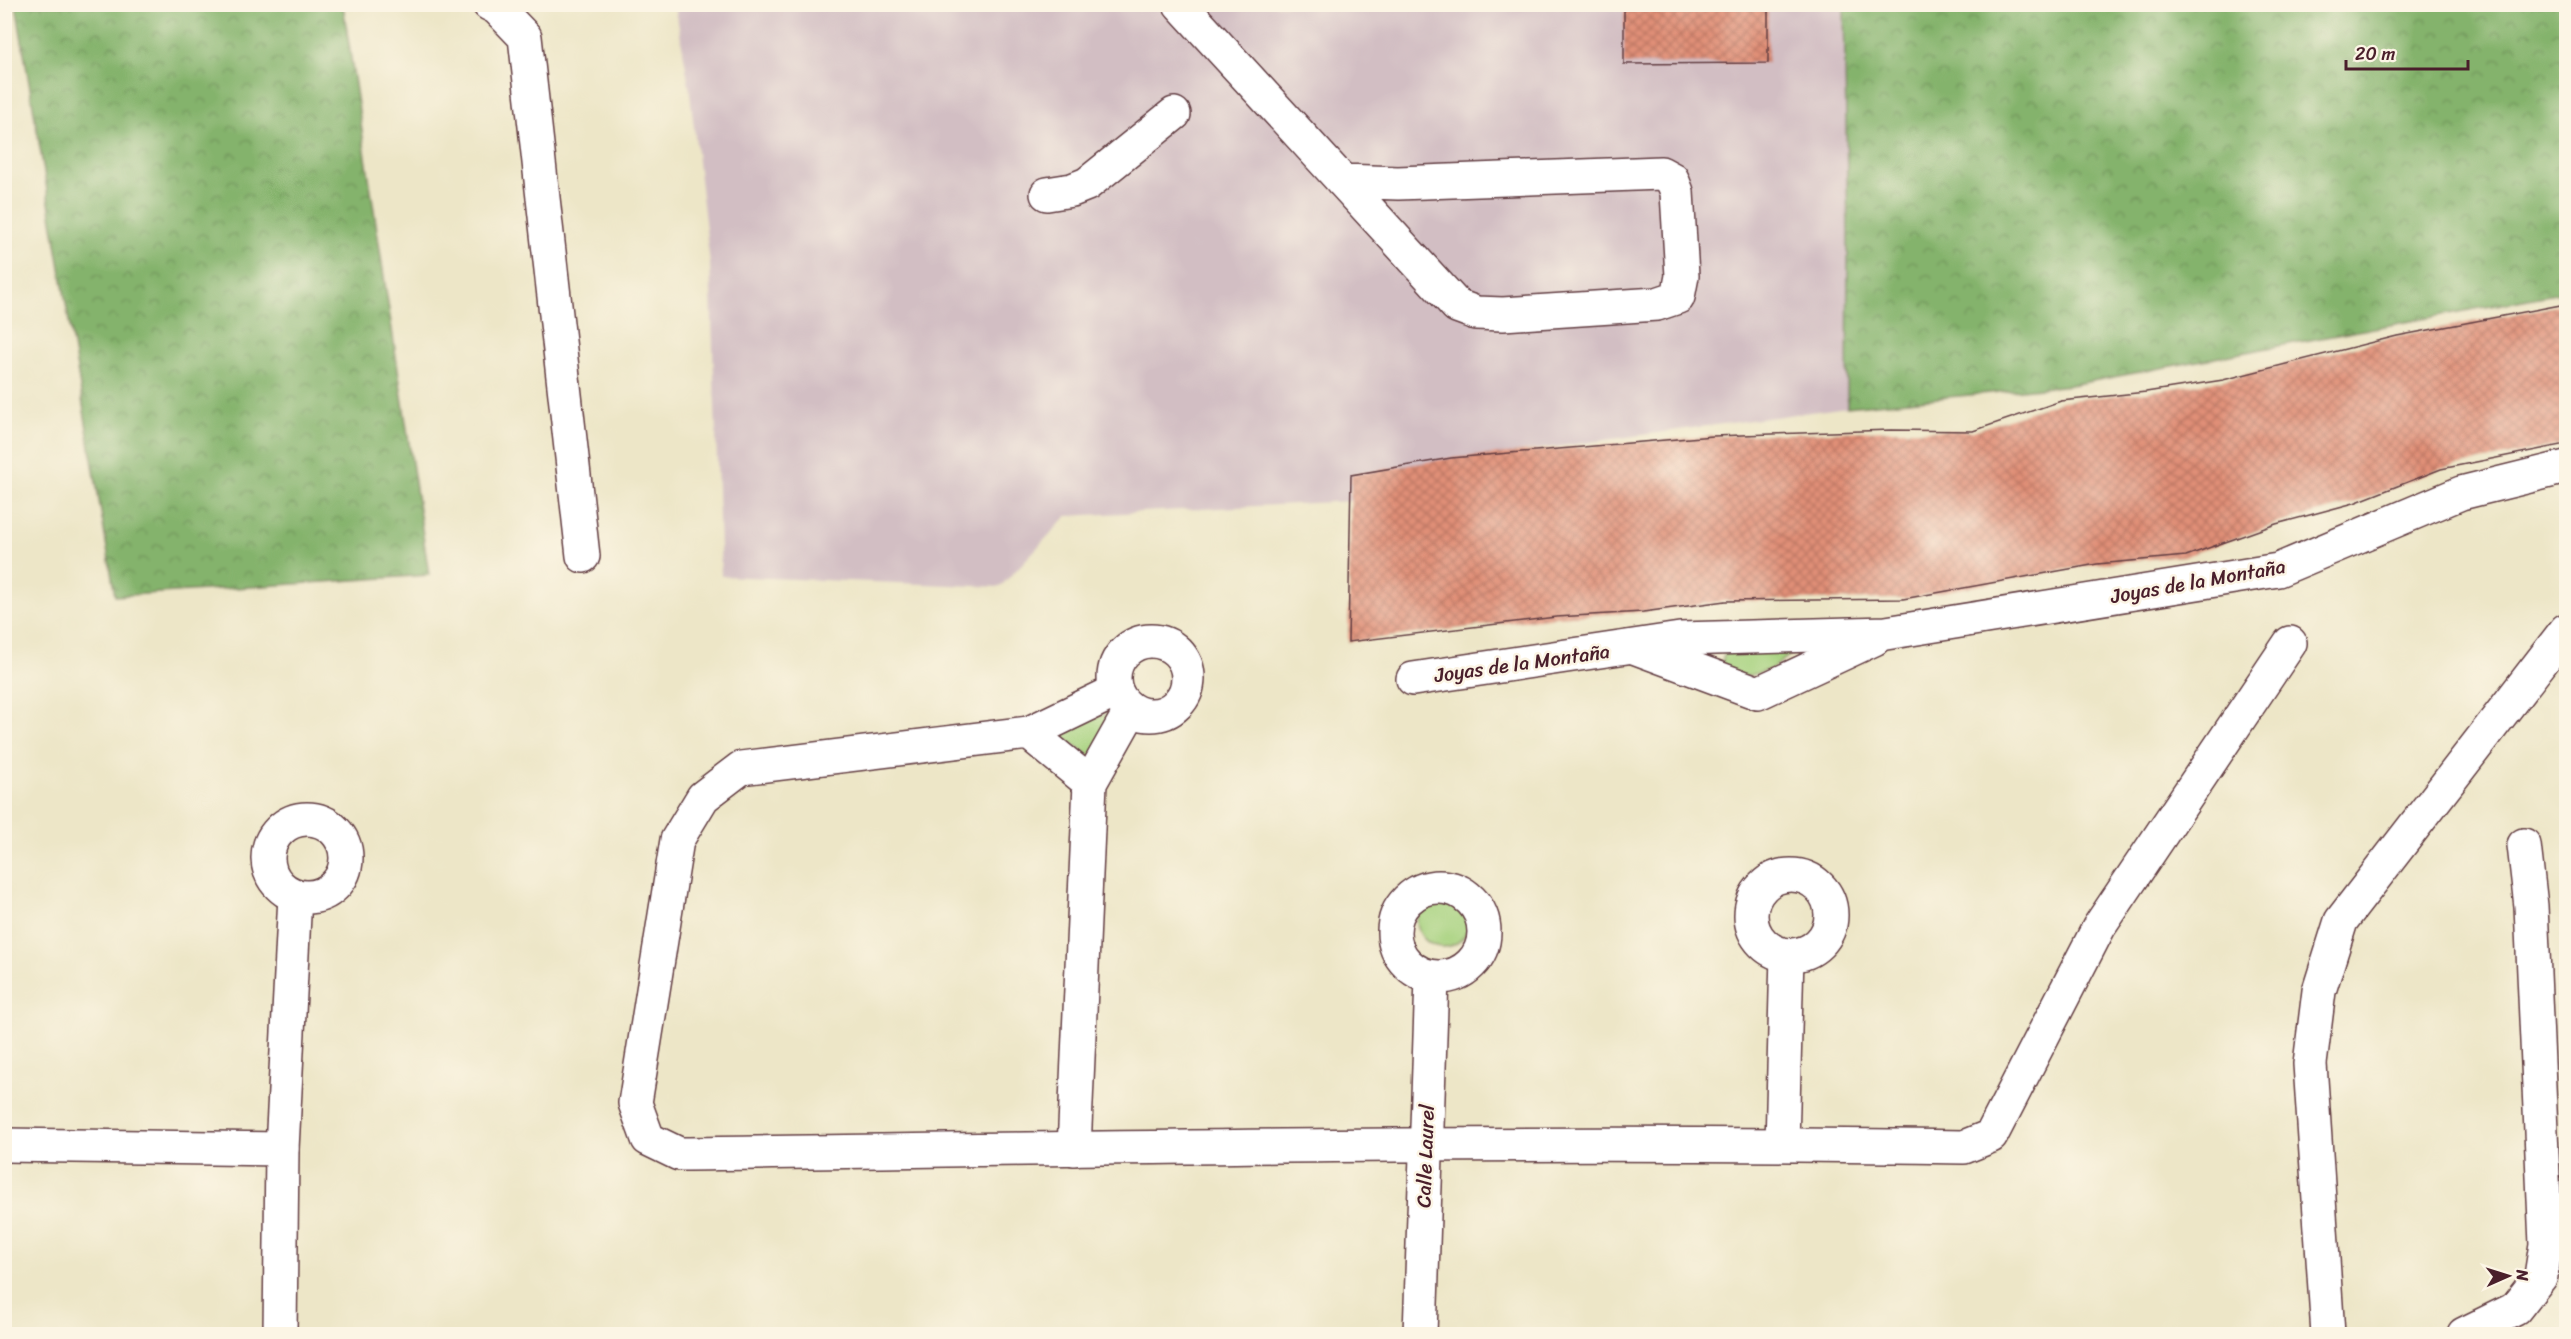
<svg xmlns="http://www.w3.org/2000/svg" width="2571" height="1339" font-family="Sriracha,sans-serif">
	<defs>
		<pattern id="forest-crowns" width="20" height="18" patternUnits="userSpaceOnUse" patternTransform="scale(1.5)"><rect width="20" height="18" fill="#84b36c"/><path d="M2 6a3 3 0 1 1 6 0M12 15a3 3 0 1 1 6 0" fill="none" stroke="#6e9159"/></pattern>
		<pattern id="building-cross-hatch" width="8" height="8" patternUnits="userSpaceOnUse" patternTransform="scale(1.5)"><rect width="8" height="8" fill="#e08f77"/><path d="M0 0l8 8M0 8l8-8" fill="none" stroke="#b87462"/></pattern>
	</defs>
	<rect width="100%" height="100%" fill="#fcf5e5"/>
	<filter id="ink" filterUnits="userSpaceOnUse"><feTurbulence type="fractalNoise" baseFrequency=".0167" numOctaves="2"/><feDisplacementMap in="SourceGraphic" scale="12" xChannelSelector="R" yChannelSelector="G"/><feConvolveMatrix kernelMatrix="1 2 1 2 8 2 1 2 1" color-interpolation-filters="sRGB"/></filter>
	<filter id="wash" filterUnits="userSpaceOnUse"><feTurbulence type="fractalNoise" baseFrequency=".008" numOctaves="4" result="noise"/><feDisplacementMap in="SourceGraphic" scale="24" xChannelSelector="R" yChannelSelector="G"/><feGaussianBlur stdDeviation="1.35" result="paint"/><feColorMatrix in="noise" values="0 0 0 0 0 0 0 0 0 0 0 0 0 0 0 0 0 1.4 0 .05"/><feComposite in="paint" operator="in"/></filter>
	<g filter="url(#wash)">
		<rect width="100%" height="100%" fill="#ede6c7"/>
		<path fill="#d2bec3" d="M675 5H1844L1848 237 1847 407 1351 475 1350 501 1067 516 1000 587 721 576 710 264 689 85Z"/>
		<g fill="#a5d17d" stroke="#787854" stroke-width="1.5">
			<path d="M1796 650 1772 669 1740 678 1721 665 1725 653Z"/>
			<path d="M1119 708 1092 757 1056 733Z"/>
			<circle cx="1443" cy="921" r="26"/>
		</g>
		<g fill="url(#forest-crowns)" stroke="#67694c" stroke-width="1.5">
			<path d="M16 5H343L429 575 115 596Z"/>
			<path d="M1844 5H2566V292L2071 385 1847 407 1848 237Z"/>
		</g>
		<g id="blocks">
			<g fill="url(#building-cross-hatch)">
				<path d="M1624 4H1768V63L1624 64Z"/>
				<path d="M2566 304V444L2441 469 2354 503 2276 524 2186 556 2097 564 1903 599 1725 601 1643 612 1556 617 1348 642 1351 475 1451 458 1713 436 1891 430 1973 431 2061 401 2146 392 2223 380 2397 336Z"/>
			</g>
		</g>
	</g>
	<g filter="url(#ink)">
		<use href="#blocks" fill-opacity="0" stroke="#623d42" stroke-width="1.5"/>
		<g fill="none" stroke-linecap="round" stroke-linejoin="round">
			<g stroke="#623d42" stroke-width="36">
				<g id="minor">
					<path d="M489 4 497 8 525 37 583 556"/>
					<path d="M1180 4 1457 306 1476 313 1503 314 1657 304 1678 297 1682 276 1677 192 1672 179 1661 173 1398 183 1342 181"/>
					<path d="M1047 194 1072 190 1087 184 1174 114"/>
					<circle cx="1151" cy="678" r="37"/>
					<path d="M1634 647 1758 693 1874 639"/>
					<path d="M1413 679 1680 639 1886 633 2278 570 2461 493 2566 467"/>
					<path d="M1029 733 1116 691"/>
					<path d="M1090 783 1029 733 741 768 703 797 677 840 635 1103 648 1139 679 1154C1107 1148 1536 1140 1964 1147L1991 1136 2099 927 2290 643"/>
					<circle cx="307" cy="858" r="39"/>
					<circle cx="1791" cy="915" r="40"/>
					<circle cx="1439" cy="932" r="45"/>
					<path d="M1782 1144 1787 955"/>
					<path d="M4 1145 282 1149"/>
					<path d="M1074 1149 1090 783 1131 710"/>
					<path d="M280 1334 282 1149 295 896"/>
					<path d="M1420 1334 1432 978"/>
					<path d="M2328 1334 2310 1064 2319 991 2341 921 2566 630"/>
					<path d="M2464 1334 2515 1309 2541 1276 2546 1244 2531 906 2524 845"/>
				</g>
			</g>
			<use href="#minor" stroke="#fff" stroke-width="33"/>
		</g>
	</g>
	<g text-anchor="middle" stroke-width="5" stroke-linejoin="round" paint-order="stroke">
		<g font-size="20" fill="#4a1f2b" stroke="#fcf5e5">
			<text transform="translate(2198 581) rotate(-10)" y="7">Joyas de la Montaña</text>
			<text transform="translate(1522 663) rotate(-8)" y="7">Joyas de la Montaña</text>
			<text transform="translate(1425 1156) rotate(-88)" y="7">Calle Laurel</text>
		</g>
	</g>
	<rect width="2571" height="1339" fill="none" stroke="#fcf5e5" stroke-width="24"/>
	<g transform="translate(2508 1276) rotate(87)" stroke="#fcf5e5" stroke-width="4.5" paint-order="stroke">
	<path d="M0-4.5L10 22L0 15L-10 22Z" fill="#4a1f2b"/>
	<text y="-9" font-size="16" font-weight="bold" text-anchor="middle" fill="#4a1f2b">N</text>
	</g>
	<path d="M2346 60v9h122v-9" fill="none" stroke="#4a1f2b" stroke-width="3"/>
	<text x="2355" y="60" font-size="18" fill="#4a1f2b" stroke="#fcf5e5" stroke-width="4.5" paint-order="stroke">20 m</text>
</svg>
